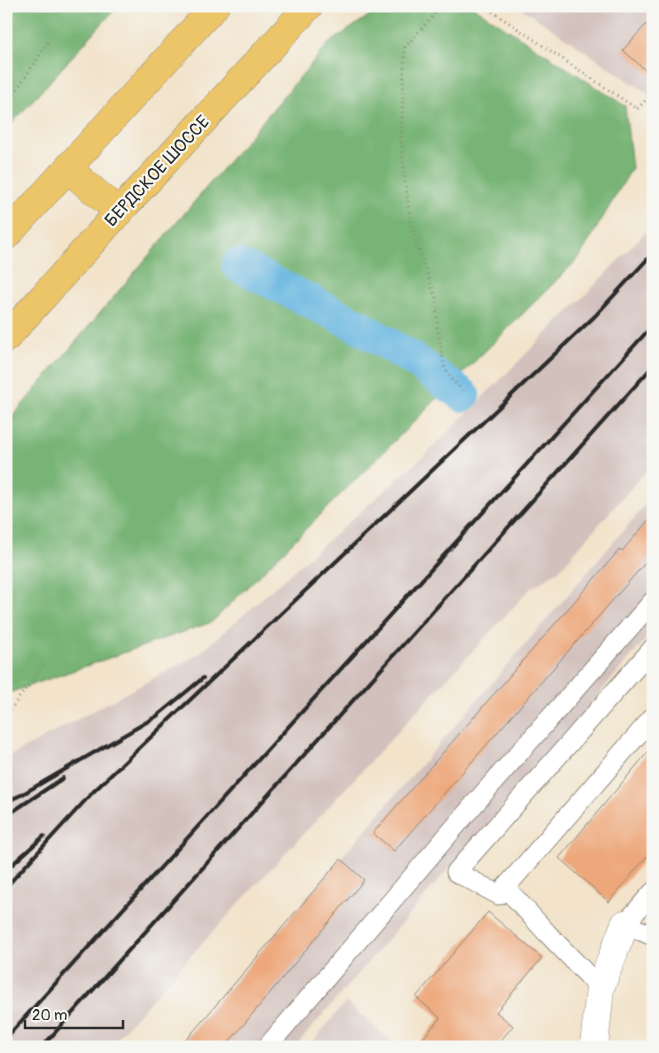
<svg xmlns="http://www.w3.org/2000/svg" width="659" height="1053" font-family="Pangolin,sans-serif">
	<rect width="100%" height="100%" fill="#f6f6f2"/>
	<filter id="ink" filterUnits="userSpaceOnUse"><feTurbulence type="fractalNoise" baseFrequency=".02" numOctaves="2"/><feDisplacementMap in="SourceGraphic" scale="10" xChannelSelector="R" yChannelSelector="G"/><feConvolveMatrix kernelMatrix="1 2 1 2 8 2 1 2 1" color-interpolation-filters="sRGB"/></filter>
	<filter id="wash" filterUnits="userSpaceOnUse"><feTurbulence type="fractalNoise" baseFrequency=".0096" numOctaves="4" result="noise"/><feDisplacementMap in="SourceGraphic" scale="20" xChannelSelector="R" yChannelSelector="G"/><feGaussianBlur stdDeviation="1.12" result="paint"/><feColorMatrix in="noise" values="0 0 0 0 0 0 0 0 0 0 0 0 0 0 0 0 0 1.4 0 .05"/><feComposite in="paint" operator="in"/></filter>
	<g filter="url(#wash)">
		<rect width="100%" height="100%" fill="#f2e3ca"/>
		<g fill="#d1c0bc">
			<path d="M518 6H653V97Z"/>
			<path d="M653 224V463L558 571 530 589 196 950 109 1047H6V758L200 653 424 456 592 288Z"/>
			<path d="M653 496V631L295 1047H178Z"/>
			<path d="M346 1002 398 1047H308Z"/>
		</g>
		<g fill="#77b474" stroke="#517050">
			<path d="M6 6H118L6 130Z"/>
			<path d="M383 6H472L625 106 632 168 579 258 212 622 6 694V424L328 44Z"/>
		</g>
		<g fill="none" stroke-linecap="round" stroke-linejoin="round">
			<path stroke="#65b5e0" stroke-width="34" d="M238 265 357 325 411 358 463 395"/>
		</g>
		<g id="blocks">
			<g fill="#eda77a">
				<path d="M653 17V77L623 50Z"/>
				<path d="M653 515V554L394 851 373 833 620 549 622 551Z"/>
				<path d="M653 746V849L609 902 559 858Z"/>
				<path d="M341 859 364 880 225 1047H180Z"/>
				<path d="M488 912 542 958 496 1012 513 1026 495 1047H416L440 1018 416 997Z"/>
			</g>
		</g>
	</g>
	<g filter="url(#ink)">
		<use href="#blocks" fill-opacity="0" stroke="#8e877a" stroke-width="1"/>
		<g fill="none" stroke-linecap="round" stroke-linejoin="round">
			<g stroke="#8e877a" stroke-width="21">
				<g id="lane">
					<path d="M653 648 456 872 499 895 653 717"/>
					<path d="M505 887 547 933 600 988"/>
					<path d="M653 892 625 924 653 936"/>
					<path d="M267 1047 483 794 653 601"/>
				</g>
			</g>
			<g stroke="#8e877a" stroke-width="29">
				<path id="street" d="M594 1047 600 988 625 924"/>
			</g>
			<g stroke="#8e877a" stroke-width="29">
				<g id="highway">
					<path d="M68 169 119 212"/>
					<path d="M6 236 215 6"/>
					<path d="M6 338 119 212 309 6"/>
				</g>
			</g>
			<g stroke="#8e877a" stroke-width="3" stroke-dasharray="1 4" stroke-linecap="butt">
				<path d="M442 6 405 47 401 137 404 172 411 224 417 246 436 298 437 324 444 366 452 380 466 393"/>
				<path d="M484 6 637 109 653 93"/>
				<path d="M6 106 49 41"/>
				<path d="M6 713 10 710 43 665"/>
			</g>
			<use href="#lane" stroke="#fff" stroke-width="19"/>
			<use href="#street" stroke="#fff" stroke-width="28"/>
			<use href="#highway" stroke="#ecc569" stroke-width="28"/>
			<g stroke="#2b2b2b" stroke-width="4">
				<path d="M6 802 21 795 157 716 203 678"/>
				<path d="M6 816 63 778"/>
				<path d="M6 870 44 836"/>
				<path d="M6 887 93 792 595 316 653 253"/>
				<path d="M6 1038 653 325"/>
				<path d="M42 1047 653 366"/>
			</g>
		</g>
	</g>
	<g text-anchor="middle" stroke-width="4.5" stroke-linejoin="round" paint-order="stroke">
		<g font-size="18" fill="#2b2b2b" stroke="#f6f6f2">
			<text transform="translate(157 171) rotate(-47)" y="6">БЕРДСКОЕ ШОССЕ</text>
		</g>
	</g>
	<rect width="659" height="1053" fill="none" stroke="#f6f6f2" stroke-width="25"/>
	<path d="M25 1020v8h98v-8" fill="none" stroke="#2b2b2b" stroke-width="2.5"/>
	<text x="32" y="1020" font-size="15" fill="#2b2b2b" stroke="#f6f6f2" stroke-width="4" paint-order="stroke">20 m</text>
</svg>
